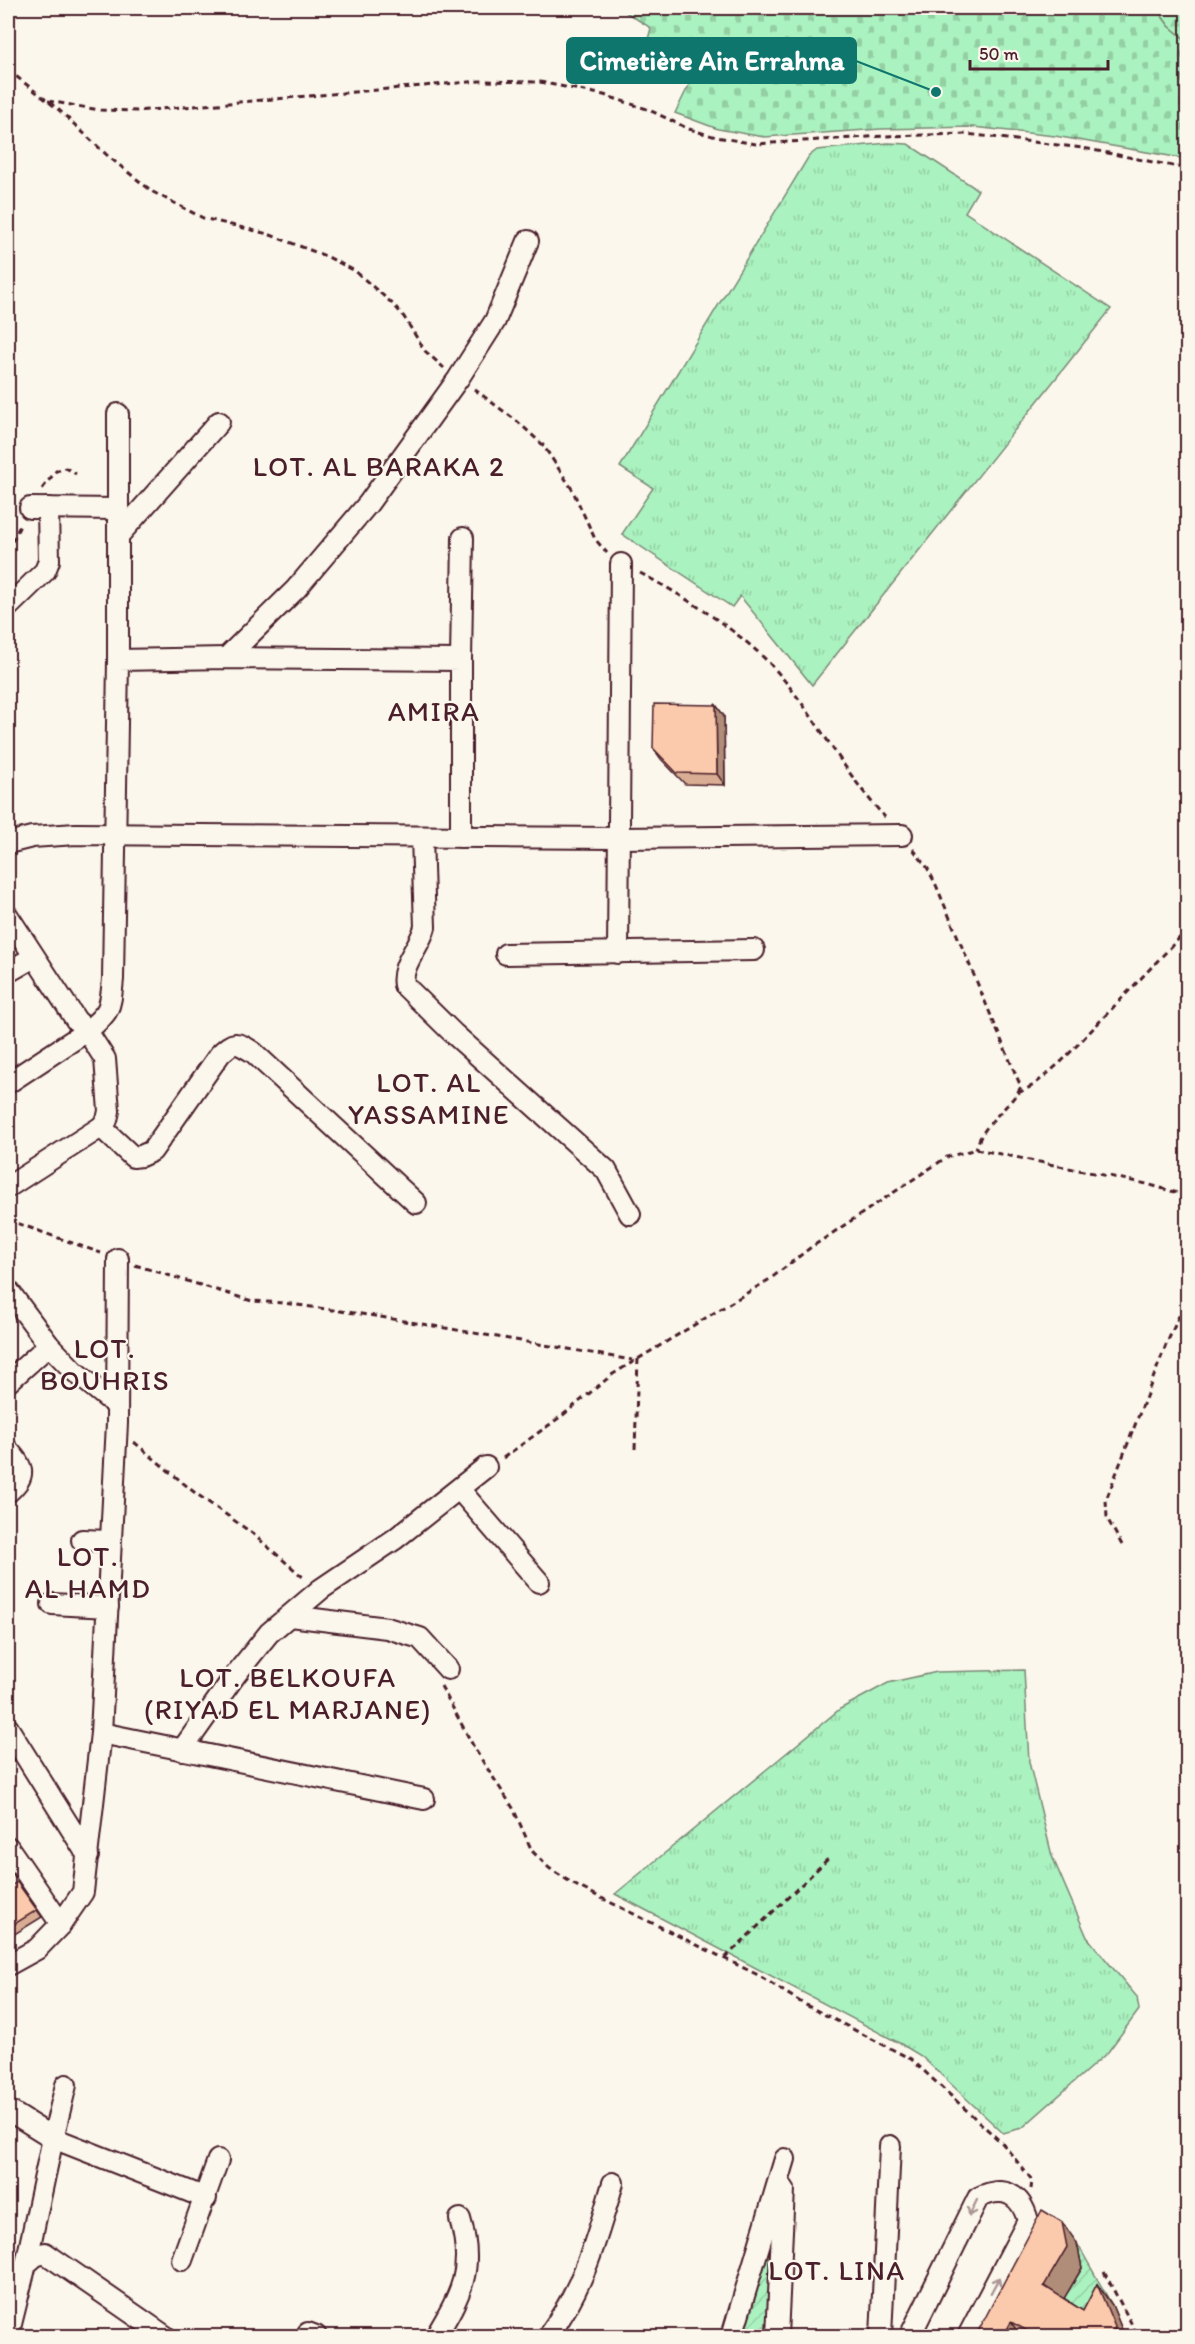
<svg xmlns="http://www.w3.org/2000/svg" width="1195" height="2344" font-family="Itim,sans-serif">
	<defs>
		<pattern id="grass-tufts" width="24" height="20" patternUnits="userSpaceOnUse" patternTransform="scale(1.5)"><rect width="24" height="20" fill="#aaf2bf"/><path d="M3 7l-1-3M5 7V3M7 7l1-3M15 17l-1-3M17 17v-4M19 17l1-3" fill="none" stroke="#94cfa4"/></pattern>
		<pattern id="forest-firs" width="22" height="20" patternUnits="userSpaceOnUse" patternTransform="scale(1.5)"><rect width="22" height="20" fill="#aaf2bf"/><path d="M5 1l3.5 6h-7zM16 11l3.5 6h-7z" fill="#94cfa4"/></pattern>
		<pattern id="cemetery-stones" width="16" height="16" patternUnits="userSpaceOnUse" patternTransform="scale(1.5)"><rect width="16" height="16" fill="#aaf2bf"/><path d="M2 7V4a2 2 0 0 1 4 0v3zM10 15v-3a2 2 0 0 1 4 0v3z" fill="#94cfa4"/></pattern>
		<pattern id="garden-furrows" width="10" height="10" patternUnits="userSpaceOnUse" patternTransform="scale(1.5)"><rect width="10" height="10" fill="#aaf2bf"/><path d="M-1 1l2-2M0 10L10 0M9 11l2-2" fill="none" stroke="#94cfa4"/></pattern>
	</defs>
	<rect width="100%" height="100%" fill="#fbf7ec"/>
	<filter id="ink" filterUnits="userSpaceOnUse"><feTurbulence type="fractalNoise" baseFrequency=".0167" numOctaves="2"/><feDisplacementMap in="SourceGraphic" scale="12" xChannelSelector="R" yChannelSelector="G"/><feConvolveMatrix kernelMatrix="1 2 1 2 8 2 1 2 1" color-interpolation-filters="sRGB"/></filter>
	<g filter="url(#ink)">
		<g fill="url(#grass-tufts)" stroke="#7a8875" stroke-width="1.5">
			<path d="M888 143 908 144 978 190 965 212 1111 309 812 685 740 596 732 607 622 534 653 488 620 467 809 156 817 150Z"/>
			<path d="M1024 1670 1029 1762 1052 1856 1087 1937 1137 1997 1139 2010 1108 2052 1022 2128 1003 2133 921 2056 901 2044 615 1894 840 1709 888 1683 937 1672Z"/>
		</g>
		<path fill="url(#forest-firs)" stroke="#7a8875" stroke-width="1.5" d="M1167 8H1187V41L1169 26 1161 15Z"/>
		<path fill="url(#cemetery-stones)" stroke="#7a8875" stroke-width="1.5" d="M619 8H1167L1161 15 1169 26 1187 41V159L1055 136 973 127 881 129 764 137 718 129 675 113 696 71 646 47 651 28Z"/>
		<g fill="url(#garden-furrows)" stroke="#7a8875" stroke-width="1.5">
			<path d="M774 2224 766 2336H744V2334Z"/>
			<path d="M1077 2243 1112 2305 1098 2332 1047 2300Z"/>
		</g>
		<g fill="none" stroke-linecap="round" stroke-linejoin="round">
			<g stroke="#4a1f2b" stroke-width="24">
				<g id="street">
					<path d="M30 508 118 509"/>
					<path d="M118 536 219 422"/>
					<path d="M8 607 45 571 49 561 48 508"/>
					<path d="M226 658 296 589 368 504 458 379 495 321 528 241"/>
					<path d="M118 660V414"/>
					<path d="M461 660 463 538"/>
					<path d="M422 837 425 927C420 947 400 965 404 985L454 1034 606 1170 630 1214"/>
					<path d="M8 843 32 837 76 834 619 838 902 835"/>
					<path d="M8 916 76 1020 87 1031 8 1083"/>
					<path d="M618 953 621 564"/>
					<path d="M506 954 754 950"/>
					<path d="M8 972 34 957"/>
					<path d="M101 1127 133 1157 141 1156 152 1151 220 1054C235 1040 236 1042 253 1052L416 1203"/>
					<path d="M8 1187 101 1127 107 1120 109 1111 105 1059 87 1031C111 1011 110 1009 113 979L118 660 226 658 461 660V837"/>
					<path d="M8 1290 49 1345 74 1371 117 1406"/>
					<path d="M8 1382 49 1345"/>
					<path d="M8 1450C24 1468 27 1475 8 1492"/>
					<path d="M459 1489 539 1582"/>
					<path d="M82 1540 110 1541"/>
					<path d="M52 1604 108 1607"/>
					<path d="M290 1616 387 1628 420 1638 448 1669"/>
					<path d="M8 1728 88 1856"/>
					<path d="M101 1733 424 1799"/>
					<path d="M182 1750 236 1674 269 1633 321 1589 395 1539 486 1467"/>
					<path d="M8 1847 61 1924"/>
					<path d="M8 1965 37 1949 61 1924 83 1892 101 1733 117 1423 118 1259"/>
					<path d="M8 2110 53 2138 206 2198"/>
					<path d="M182 2260 218 2160"/>
					<path d="M26 2264 53 2138 66 2085"/>
					<path d="M308 2333 316 2336"/>
					<path d="M8 2336 26 2264 35 2256 45 2253 165 2336"/>
					<path d="M436 2336C461 2294 475 2269 460 2219"/>
					<path d="M548 2336C584 2287 596 2240 613 2183"/>
					<path d="M732 2336 785 2159"/>
					<path d="M777 2336 784 2189"/>
					<path d="M881 2336 890 2146"/>
					<path d="M910 2336 978 2198C1004 2185 1021 2194 1028 2221L968 2336"/>
				</g>
			</g>
			<g stroke="#4a1f2b" stroke-width="3" stroke-dasharray="6 4.5" stroke-linecap="butt">
				<path d="M8 70 59 110 109 157 153 192 203 218 268 234 328 257 355 271 395 306 404 317 425 351 444 368"/>
				<path d="M48 101 100 110 137 111 480 81 540 82 604 95 647 109 689 129 716 137 756 144 885 136 967 134 1083 148 1188 169"/>
				<path d="M474 389 518 422 543 445 572 489 595 539 607 553"/>
				<path d="M42 489 56 471 66 468 76 474"/>
				<path d="M8 551 21 523"/>
				<path d="M640 573C681 594 741 632 772 666 814 712 842 771 885 817"/>
				<path d="M913 849 927 867 936 885 1021 1087C1008 1110 983 1122 976 1149"/>
				<path d="M1018 1093 1034 1085 1062 1061 1188 929"/>
				<path d="M8 1220 101 1253"/>
				<path d="M135 1265 252 1301 284 1303 375 1316 632 1360"/>
				<path d="M134 1442 194 1492 252 1533 304 1578"/>
				<path d="M635 1449 638 1358"/>
				<path d="M503 1458 563 1415 613 1374 770 1279 810 1248 947 1157 976 1149 1147 1184 1188 1196"/>
				<path d="M1122 1545 1107 1518 1106 1500 1166 1345 1188 1296"/>
				<path d="M441 1686 476 1751 513 1808 532 1851 549 1868 575 1885 758 1975 802 2003 911 2059 1003 2144 1032 2180 1031 2189"/>
				<path d="M725 1958 830 1857"/>
				<path d="M1104 2272 1138 2336"/>
			</g>
			<use href="#street" stroke="#fbf7ec" stroke-width="20"/>
		</g>
		<g fill="#d8ad93" stroke="#4a1f2b" stroke-width="1.5">
			<path d="M716 705 724 716 725 785 685 784 661 759 653 748Z"/>
			<path d="M17 1882 42 1917 13 1935 8 1927Z"/>
			<path d="M1077 2243 1082 2268 1064 2298 1083 2311 1097 2284 1112 2305 1125 2337H975Z"/>
		</g>
		<g fill="#b08d78" stroke="#4a1f2b" stroke-width="1.5">
			<path d="M716 705 724 716 725 785 717 774Z"/>
			<path d="M1062 2222 1077 2243 1082 2268 1059 2307 1044 2286Z"/>
			<path d="M1097 2284 1112 2305 1125 2337H1110Z"/>
			<path d="M1011 2322 1021 2337H1003Z"/>
		</g>
		<g fill="#fbc9ab" stroke="#4a1f2b" stroke-width="1.5">
			<path d="M654 704 716 705 717 774 677 773 653 748Z"/>
			<path d="M17 1882 37 1910 8 1928V1888Z"/>
			<path d="M1042 2210 1062 2222 1067 2247 1044 2286 1083 2311 1097 2284 1115 2327 1110 2337H1039L1011 2322 1003 2337H975Z"/>
		</g>
		<defs><path id="oneway-shaft" d="M-6 0H5M1.5-3L5.5 0L1.5 3" fill="none" stroke-width="1.6" stroke-linecap="round" stroke-linejoin="round" transform="scale(1.5)"/></defs>
		<g stroke="#ab9695">
			<use href="#oneway-shaft" transform="translate(973 2208) rotate(116)"/>
			<use href="#oneway-shaft" transform="translate(995 2285) rotate(-62)"/>
		</g>
	</g>
	<g text-anchor="middle" stroke-width="4.5" stroke-linejoin="round" paint-order="stroke">
		<g font-size="28" letter-spacing="1.5" fill="#4a1f2b" stroke="#fbf7ec">
			<text x="379" y="476">LOT. AL BARAKA 2</text>
			<text x="434" y="721">AMIRA</text>
			<text x="429" y="1092">LOT. AL<tspan x="429" dy="32">YASSAMINE</tspan></text>
			<text x="105" y="1358">LOT.<tspan x="105" dy="32">BOUHRIS</tspan></text>
			<text x="88" y="1566">LOT.<tspan x="88" dy="32">AL HAMD</tspan></text>
			<text x="288" y="1687">LOT. BELKOUFA<tspan x="288" dy="32">(RIYAD EL MARJANE)</tspan></text>
			<text x="837" y="2280">LOT. LINA</text>
		</g>
	</g>
	<path fill="none" stroke="#0f766e" stroke-width="2" d="M936 92L856 61"/>
	<circle fill="#0f766e" stroke="#fbf7ec" stroke-width="2" cx="936" cy="92" r="6"/>
	<rect fill="#0f766e" stroke="#0f766e" stroke-width="2" x="567" y="38" width="289" height="45" rx="6"/>
	<g font-size="27" text-anchor="middle" font-weight="bold" fill="#fff">
		<text x="712" y="70">Cimetière Ain Errahma</text>
	</g>
	<rect width="1195" height="2344" fill="none" stroke="#fbf7ec" stroke-width="30"/>
	<rect x="15" y="15" width="1165" height="2314" fill="none" stroke="#4a1f2b" stroke-width="2" filter="url(#ink)"/>
	<path d="M970 60v9h138v-9" fill="none" stroke="#4a1f2b" stroke-width="3"/>
	<text x="979" y="60" font-size="18" fill="#4a1f2b" stroke="#fbf7ec" stroke-width="4.5" paint-order="stroke">50 m</text>
</svg>
